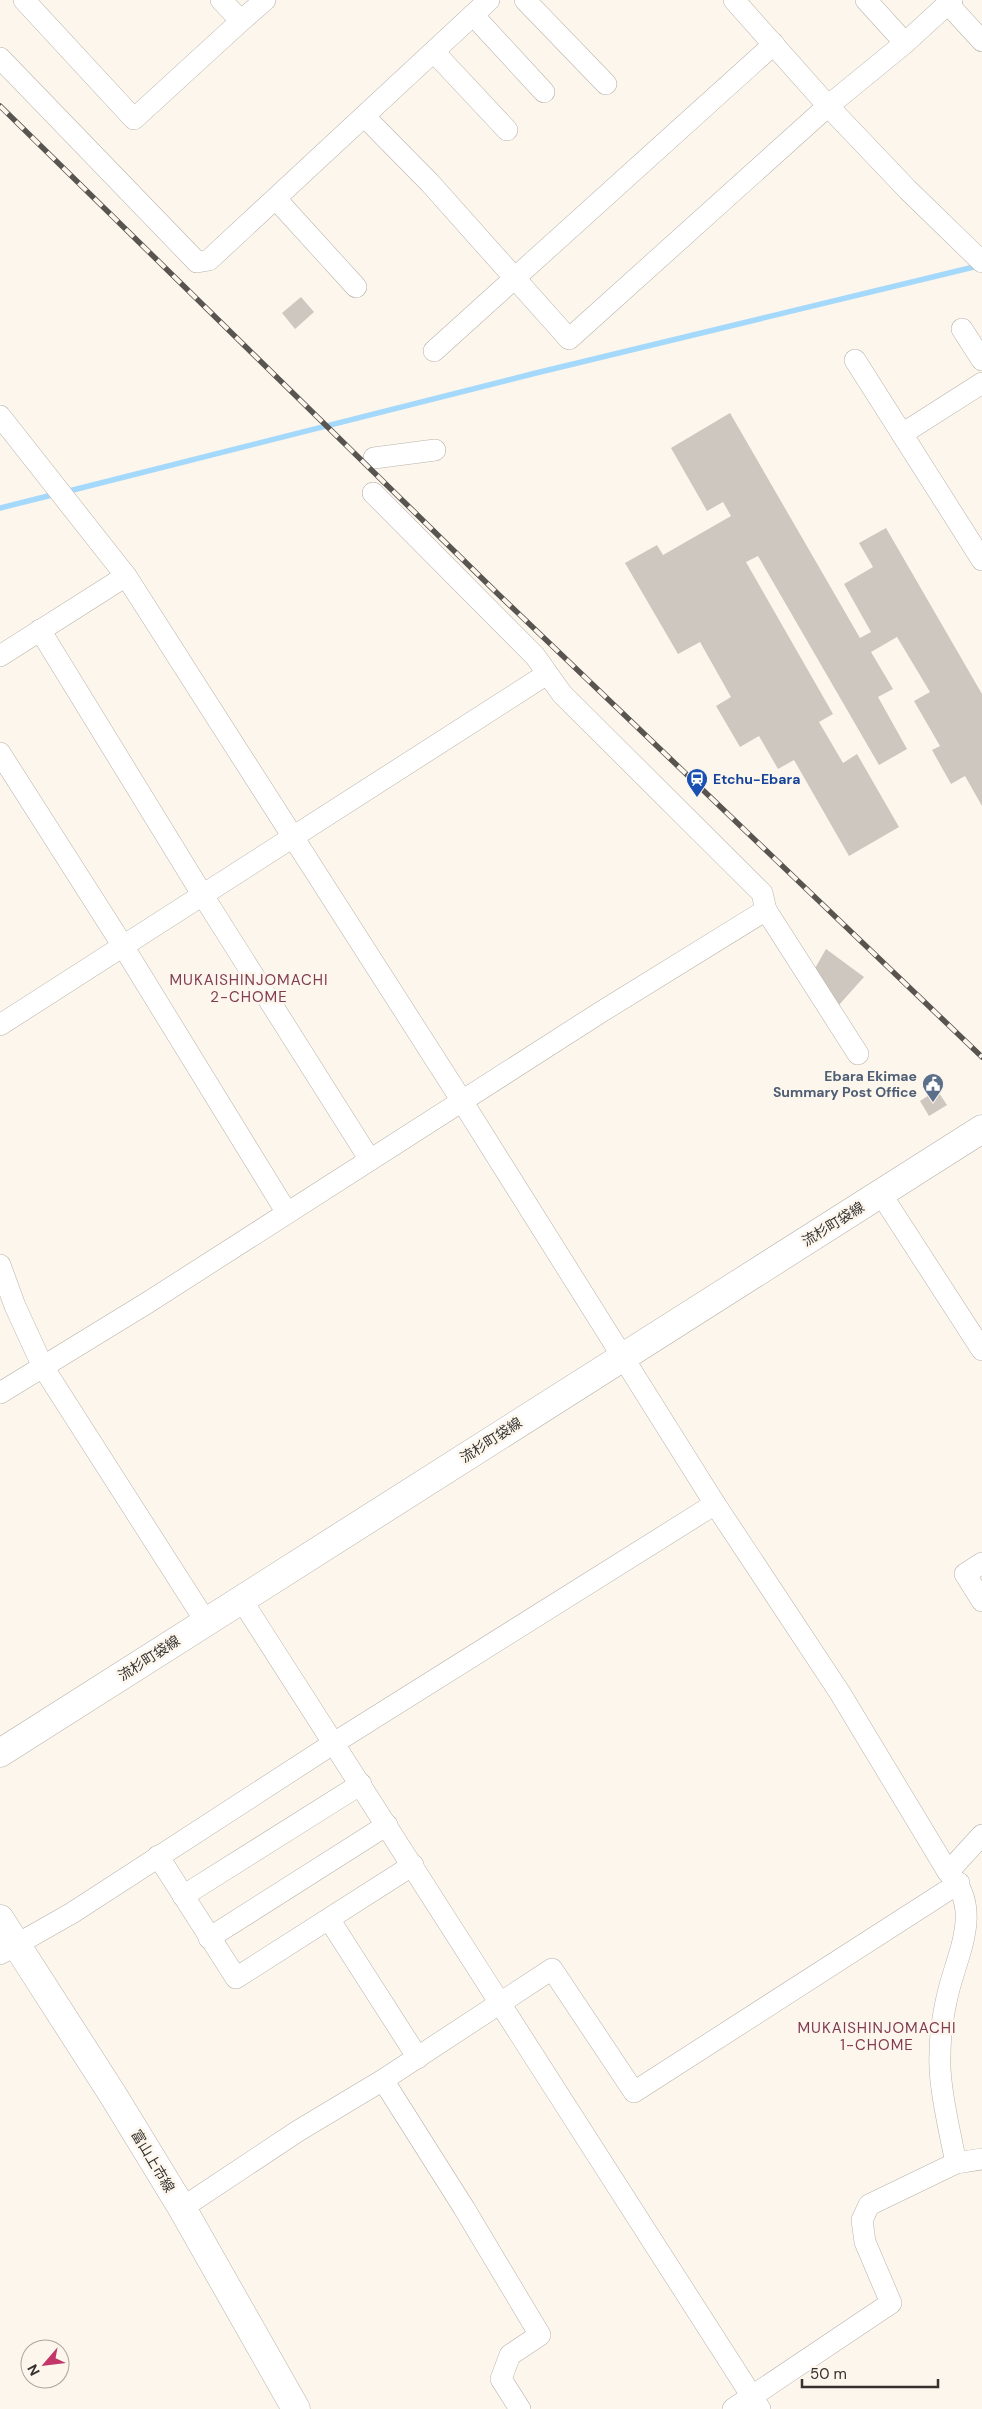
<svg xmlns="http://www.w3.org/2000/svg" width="982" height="2409" font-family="'DM Sans','Noto Sans JP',sans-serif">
	<rect width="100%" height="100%" fill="#fcf6ed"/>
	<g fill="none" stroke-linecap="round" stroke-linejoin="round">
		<g stroke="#a5d9fb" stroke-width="5.5">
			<path d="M65 492 536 373 978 266"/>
			<path d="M0 508 56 494"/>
		</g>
	</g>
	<g fill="#cec7bf">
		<path d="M301 297 314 312 295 329 282 313Z"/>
		<path d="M730 413 860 638 871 632 844 584 873 567 859 543 886 528 982 694V806L965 776 951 784 932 750 940 746 914 701 930 692 897 637 871 652 893 689 878 697 907 749 879 765 758 556 746 562 833 714 819 722 843 763 857 754 899 827 849 856 794 760 778 769 759 736 740 747 716 706 731 697 700 642 678 654 625 563 657 545 663 555 731 516 723 502 707 511 671 448Z"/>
		<path d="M826 949 864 977 838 1006 813 972Z"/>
		<path d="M937 1090 947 1105 929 1116 920 1101Z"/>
	</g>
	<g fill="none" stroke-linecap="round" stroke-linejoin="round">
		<g stroke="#b8b2aa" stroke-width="22">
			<g id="minor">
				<path d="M24 0 134 119 241 21"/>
				<path d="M221 0 241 21 265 0"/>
				<path d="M525 0 606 84"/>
				<path d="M734 0 828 106 908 190 982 262"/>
				<path d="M866 0 905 43"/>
				<path d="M948 4 982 41"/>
				<path d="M473 15 544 92"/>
				<path d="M434 52 507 130"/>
				<path d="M0 58 197 262 209 260 489 0"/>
				<path d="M365 117 430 183 569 339 828 106 905 43 952 0"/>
				<path d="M276 199 356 287"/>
				<path d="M962 329 982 360"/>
				<path d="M434 351 774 44"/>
				<path d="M855 360 982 560"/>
				<path d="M0 416 126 576 462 1101 715 1504 840 1693 948 1872C982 1907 960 1948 949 1989 944 2009 940 2033 940 2054 938 2083 950 2133 956 2163"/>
				<path d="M902 434 982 383"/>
				<path d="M374 458 435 450"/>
				<path d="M373 493 535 656 562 694 762 893 766 910 858 1054"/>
				<path d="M40 630 202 894 370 1160"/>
				<path d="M0 656 126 576"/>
				<path d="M0 753 123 946 287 1213"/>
				<path d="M0 1025 547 674"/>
				<path d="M881 1194 982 1350"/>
				<path d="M0 1265 15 1306 43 1367 206 1622"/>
				<path d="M0 1393 147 1303 601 1012 766 910"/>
				<path d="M982 1563 965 1574 982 1601"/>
				<path d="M241 1599 760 2409"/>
				<path d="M158 1856 236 1978 413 1865"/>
				<path d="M948 1872 982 1835"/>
				<path d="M183 1896 361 1784"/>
				<path d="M329 1919 418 2058"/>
				<path d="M209 1938 387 1825"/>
				<path d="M0 1954 72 1913 334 1743 715 1504"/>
				<path d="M383 2080 464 2208 540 2335 510 2355 501 2379 520 2409"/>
				<path d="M182 2208 298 2131 383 2080 552 1969 634 2092 959 1883"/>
				<path d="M733 2409 891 2303 865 2242 862 2220 869 2205 956 2163 982 2159"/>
			</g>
		</g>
		<g stroke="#b8b2aa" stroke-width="29">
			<g id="major">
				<path d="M0 1753 982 1129"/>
				<path d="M0 1919 113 2095 182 2208 296 2409"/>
			</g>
		</g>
		<use href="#minor" stroke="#fff" stroke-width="21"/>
		<use href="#major" stroke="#fff" stroke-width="28"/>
		<g stroke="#585450" stroke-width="5.5">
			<path id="rail" d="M0 106 498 594 982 1057"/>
		</g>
		<use href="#rail" stroke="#fcf6ed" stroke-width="4" stroke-dasharray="11" stroke-linecap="butt"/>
	</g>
	<defs>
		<g id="station-pin" transform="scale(1.125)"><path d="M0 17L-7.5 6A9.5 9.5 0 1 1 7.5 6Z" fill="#1a4fb4" stroke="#fcf6ed"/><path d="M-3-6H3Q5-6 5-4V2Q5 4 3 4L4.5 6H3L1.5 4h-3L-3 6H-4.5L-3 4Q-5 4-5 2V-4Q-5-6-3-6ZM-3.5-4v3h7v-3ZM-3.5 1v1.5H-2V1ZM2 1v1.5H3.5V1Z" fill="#fff"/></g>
		<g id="civic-pin" transform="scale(1.125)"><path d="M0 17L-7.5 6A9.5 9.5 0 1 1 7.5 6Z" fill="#5c6f8a" stroke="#fcf6ed"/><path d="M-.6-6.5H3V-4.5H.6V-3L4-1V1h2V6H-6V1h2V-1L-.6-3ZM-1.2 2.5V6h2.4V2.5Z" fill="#fff"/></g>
	</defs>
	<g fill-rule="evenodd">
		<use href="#station-pin" x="697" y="779"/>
		<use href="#civic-pin" x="933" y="1084"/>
	</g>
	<g text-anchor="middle" stroke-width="5" stroke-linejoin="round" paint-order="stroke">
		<g font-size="14" font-weight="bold" fill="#164399" stroke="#fcf6ed" text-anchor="start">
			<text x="713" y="784">Etchu-Ebara</text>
		</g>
		<g font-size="14" font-weight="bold" fill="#4e5e75" stroke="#fcf6ed" text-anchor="end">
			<text x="917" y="1081">Ebara Ekimae<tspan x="917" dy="16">Summary Post Office</tspan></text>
		</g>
		<g font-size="14" fill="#34312e" stroke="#fcf6ed">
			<text transform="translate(833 1224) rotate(-32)" y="5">流杉町袋線</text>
			<text transform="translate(491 1440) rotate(-33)" y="5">流杉町袋線</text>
			<text transform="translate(149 1658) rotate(-33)" y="5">流杉町袋線</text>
			<text transform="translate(153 2161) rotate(59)" y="5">富山上市線</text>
		</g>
		<g font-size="15" letter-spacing="1" fill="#823c51" stroke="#fcf6ed">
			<text x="249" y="985">MUKAISHINJOMACHI<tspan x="249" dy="17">2-CHOME</tspan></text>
			<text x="877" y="2033">MUKAISHINJOMACHI<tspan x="877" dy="17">1-CHOME</tspan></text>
		</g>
	</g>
	<g transform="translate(45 2364) rotate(242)"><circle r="24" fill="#fcf6ed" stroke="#aca7a1"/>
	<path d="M0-4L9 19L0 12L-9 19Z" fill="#c23669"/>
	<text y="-8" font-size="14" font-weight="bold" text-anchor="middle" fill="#34312e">N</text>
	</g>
	<path d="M802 2379v8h136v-8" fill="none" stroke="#34312e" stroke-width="2.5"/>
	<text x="810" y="2379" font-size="15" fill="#34312e" stroke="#fcf6ed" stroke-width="4" paint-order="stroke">50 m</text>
</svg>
